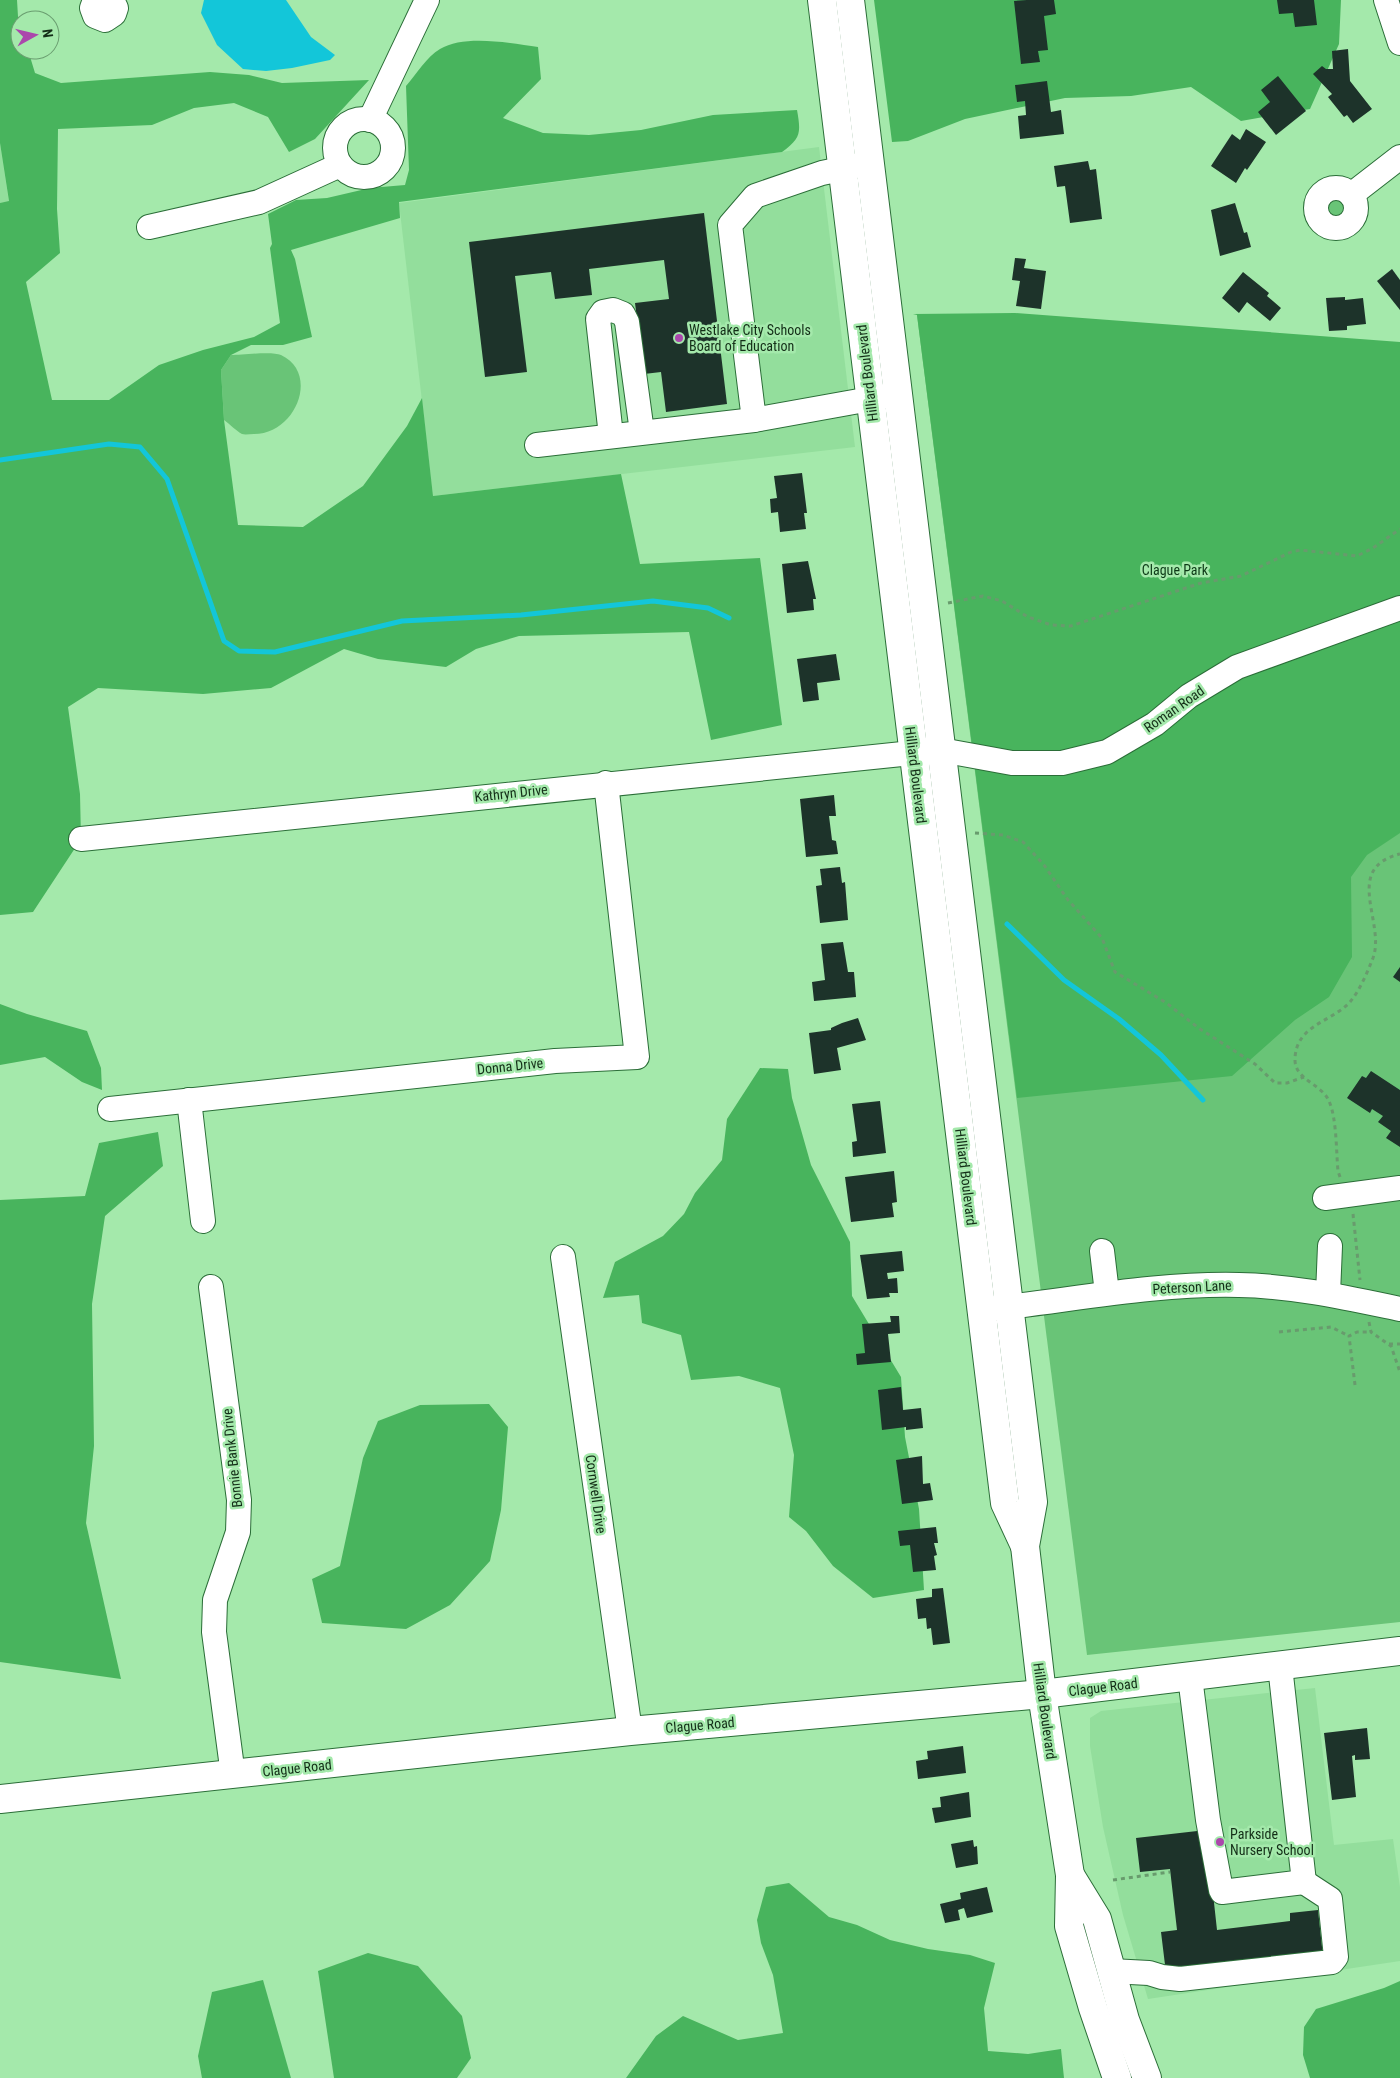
<svg xmlns="http://www.w3.org/2000/svg" width="1400" height="2078" font-family="'Roboto Condensed',sans-serif">
	<rect width="100%" height="100%" fill="#a4e9ab"/>
	<g fill="#93de9c">
		<path d="M0 143 9 202 0 203Z"/>
		<path d="M819 147 855 447 433 496 399 203Z"/>
		<path d="M1315 1688 1334 1845 1393 1839 1400 1887V1961L1148 1999 1123 1915 1103 1827 1090 1746V1718L1101 1711Z"/>
	</g>
	<g fill="#69c477">
		<circle cx="1335" cy="209" r="11"/>
		<path d="M917 315 1400 366V1622L1087 1655Z"/>
		<path d="M231 355C242 355 272 351 281 355 320 373 296 434 254 434 250 434 245 435 242 434 236 431 230 424 224 420L221 370Z"/>
	</g>
	<g fill="#48b45d">
		<path d="M0 0H17L20 50H28L35 73 61 83 210 72 249 75 282 83 369 80 315 139 289 152 268 117 234 103 194 108 152 125 58 129 57 209 60 253 26 282 52 400H109L159 365 203 350 254 337 280 323 270 248 272 244 268 214 296 200 327 198 370 188 405 185 409 170 406 86C416 75 427 56 440 49 464 34 511 43 538 47L541 79 503 118 543 133 589 135 641 130 713 115 797 110C801 133 801 138 782 152L399 202 400 218 291 250 295 259 312 337 283 345H251L231 355 221 370 224 420 238 525 303 527 363 486 407 426 422 398 433 496 621 474 640 564 760 558 782 725 711 740 689 632 519 636 476 649 446 667 378 659 344 649 271 688 203 694 98 688 68 707 80 794 81 839 33 912 0 915V203L9 201 0 143Z"/>
		<path d="M874 0H1341L1339 44 1310 109 1241 121 1191 87 1131 96 1065 98 965 119 908 141 892 142Z"/>
		<path d="M1015 313 1400 342V833L1367 855 1351 877 1352 957 1329 997 1295 1020 1232 1076 1017 1098 917 315 913 314Z"/>
		<path d="M0 1004 27 1014 87 1031 101 1068 102 1090 82 1082 45 1057 0 1065Z"/>
		<path d="M760 1068 788 1069 792 1098 811 1165 850 1242 852 1296 901 1377 905 1437 919 1509 924 1590 873 1598 833 1566 806 1531 789 1517 794 1455 780 1388 739 1376 691 1380 681 1335 642 1323 639 1295 603 1298 615 1262 663 1236 684 1214 695 1193 722 1160 727 1119Z"/>
		<path d="M158 1132 163 1166 105 1216 92 1304 94 1446 86 1523 121 1679 0 1662V1200L85 1196 99 1143Z"/>
		<path d="M489 1404 508 1427 501 1510 490 1561 450 1605 406 1629 322 1623 312 1579 340 1566 363 1458 378 1421 420 1405Z"/>
		<path d="M789 1883 829 1917 857 1925 890 1940 928 1949 970 1955 995 1963 984 2008 988 2051 1028 2054 1061 2049 1064 2078H626L656 2036 683 2016 738 2040 783 2033 773 1975 761 1943 757 1920 766 1887Z"/>
		<path d="M368 1953 418 1966 462 2016 471 2058 457 2078H334L318 1971Z"/>
		<path d="M263 1980 291 2078H202L198 2056 212 1992Z"/>
		<path d="M1400 1981V2078H1310L1303 2055 1304 2027 1316 2009 1384 1988Z"/>
	</g>
	<path fill="#13c6d9" d="M204 0H286L311 37 335 55 330 60 292 68 266 71 243 69 217 45 201 13Z"/>
	<g fill="none" stroke-linecap="round" stroke-linejoin="round">
		<g stroke="#13c6d9" stroke-width="5">
			<path d="M0 460 109 444 140 447 167 479 224 641 239 651 275 652 402 621 521 615 653 601 708 608 729 618"/>
			<path d="M1007 924 1064 980 1119 1019 1161 1055 1203 1100"/>
		</g>
	</g>
	<g fill="#1d332a">
		<path d="M1027 0H1054L1056 14 1044 16 1048 50 1038 51 1040 62 1021 64 1014 1Z"/>
		<path d="M1277 0H1314L1317 25 1295 27 1293 13 1279 14Z"/>
		<path d="M1348 49 1350 81 1372 109 1353 123 1347 115 1344 117 1328 97 1332 94 1313 74 1322 66 1326 69H1333L1332 51Z"/>
		<path d="M1278 76 1306 111 1276 135 1258 112 1270 102 1261 90Z"/>
		<path d="M1047 81 1051 112 1061 110 1064 134 1020 139 1018 116 1026 115 1025 101 1017 102 1015 85Z"/>
		<path d="M1246 129 1266 142 1247 170 1245 168 1236 183 1211 166 1232 134 1240 140Z"/>
		<path d="M1088 161 1090 170 1096 169 1102 219 1070 223 1065 186 1057 187 1054 166Z"/>
		<path d="M1235 203 1244 233 1247 232 1251 247 1220 256 1211 210Z"/>
		<path d="M704 213 727 404 666 412 661 372 644 374 635 303 669 299 664 260 589 269 592 295 555 299 551 272 515 276 527 372 485 377 469 242Z"/>
		<path d="M1015 258 1026 259 1024 268 1046 271 1041 309 1016 306 1020 281 1012 280Z"/>
		<path d="M1392 269 1400 280V310L1377 281Z"/>
		<path d="M1243 272 1269 293 1267 296 1281 308 1270 321 1247 302 1239 313 1222 298Z"/>
		<path d="M1345 297V300L1363 298 1366 324 1347 326V330L1329 331 1326 298Z"/>
		<path d="M802 473 807 513H804L806 529 780 532 778 512 771 513 770 499 777 498 774 476Z"/>
		<path d="M808 561 816 599H813L814 610 787 613 782 564Z"/>
		<path d="M836 654 840 680 817 683 819 700 803 702 797 659Z"/>
		<path d="M834 795 836 816H829L832 840 836 841 838 854 806 857 800 799Z"/>
		<path d="M840 867 842 883 845 882 848 920 820 923 816 886 822 885 820 869Z"/>
		<path d="M843 942 848 972H854L856 997 814 1001 812 982 825 980 821 944Z"/>
		<path d="M1400 967V982L1393 977Z"/>
		<path d="M858 1018 866 1040 837 1048 841 1070 814 1074 809 1033 831 1030V1028L842 1023Z"/>
		<path d="M1371 1071 1400 1090V1147L1386 1138 1391 1131 1378 1122 1383 1116 1372 1109 1370 1113 1347 1098 1362 1076 1366 1078Z"/>
		<path d="M880 1101 886 1153 853 1157 852 1142 857 1141 852 1104Z"/>
		<path d="M894 1171 897 1202 892 1203 894 1217 851 1222 845 1177Z"/>
		<path d="M902 1251 904 1271 887 1273 888 1279 897 1278 898 1293H889L890 1297 867 1299 860 1255Z"/>
		<path d="M890 1316H899L900 1333 888 1334 891 1362 857 1365 856 1354 865 1353 862 1324 891 1322Z"/>
		<path d="M901 1387 903 1410 921 1408 923 1428 906 1430V1427L882 1430 878 1390Z"/>
		<path d="M922 1456 923 1484 930 1483 933 1500 902 1504 896 1460Z"/>
		<path d="M936 1527 938 1543H934L937 1555 934 1556 936 1570 913 1572 910 1545 900 1546 898 1531Z"/>
		<path d="M943 1588 950 1643 933 1645 931 1628 927 1629 926 1618 918 1619 916 1599 932 1597V1589Z"/>
		<path d="M1367 1728 1370 1759 1355 1760V1755L1352 1756 1356 1797 1332 1800 1324 1733Z"/>
		<path d="M963 1746 966 1773 918 1779 916 1761 928 1759 927 1751Z"/>
		<path d="M969 1792 971 1817 935 1823 932 1808 941 1807 940 1797Z"/>
		<path d="M1206 1830 1217 1930 1290 1921V1913L1318 1910 1323 1956 1166 1973 1161 1932 1177 1930 1170 1869 1140 1872 1136 1838Z"/>
		<path d="M973 1840 974 1847 977 1846 978 1864 956 1868 951 1844Z"/>
		<path d="M987 1887 993 1912 967 1918 964 1908 958 1910 960 1920 945 1923 940 1904 961 1899 960 1893Z"/>
	</g>
	<g fill="none" stroke-linecap="round" stroke-linejoin="round">
		<g stroke="#2b6e38" stroke-width="26">
			<g id="minor">
				<path d="M95 0 92 8 95 16 105 20 114 14 116 8 112 0"/>
				<path d="M1386 0 1400 43"/>
				<circle cx="364" cy="148" r="29"/>
				<path d="M370 120 427 0"/>
				<path d="M860 165 822 173 755 196 730 225 754 420 898 394"/>
				<circle cx="1336" cy="208" r="20"/>
				<path d="M1351 195 1400 157"/>
				<path d="M149 227 259 202 340 165"/>
				<path d="M611 436 598 319 603 312 613 310 623 314 627 322 642 432"/>
				<path d="M537 445 754 420"/>
				<path d="M81 839 941 750 1012 763H1062L1107 752 1155 724 1189 696 1237 667 1400 608"/>
				<path d="M189 1100 203 1221"/>
				<path d="M110 1109 555 1061 637 1057 606 783"/>
				<path d="M1325 1198 1400 1188"/>
				<path d="M1102 1251 1107 1293"/>
				<path d="M563 1257 630 1731"/>
				<path d="M211 1287 239 1500 238 1532 215 1600 214 1632 233 1775"/>
				<path d="M1328 1294 1330 1246"/>
				<path d="M990 1309C1073 1300 1155 1283 1239 1285 1294 1286 1347 1298 1400 1309"/>
				<path d="M1190 1677 1208 1820 1221 1890 1222 1892 1304 1882 1280 1666"/>
				<path d="M1111 1971 1149 1973 1162 1977 1180 1979 1332 1962 1336 1957 1330 1899 1304 1882"/>
			</g>
		</g>
		<g stroke="#2b6e38" stroke-width="30">
			<g id="major">
				<path d="M822 0 1005 1503 1025 1546"/>
				<path d="M850 0 1033 1502 1025 1546 1042 1694 1070 1875 1069 1926 1093 2008 1117 2078"/>
				<path d="M0 1799 630 1731 1042 1694 1400 1651"/>
				<path d="M1070 1875 1097 1919 1125 2020 1147 2078"/>
			</g>
		</g>
		<g stroke="#689b6d" stroke-width="3" stroke-dasharray="4 4" stroke-linecap="butt">
			<path d="M948 603 983 596 1002 601 1028 617 1051 625 1071 626 1201 583 1241 576 1291 552 1300 550 1357 556 1373 548 1400 529"/>
			<path d="M975 833 1003 835 1023 842 1044 865 1068 900 1102 938 1115 972 1165 1002 1200 1029 1255 1064 1275 1083H1287L1304 1077"/>
			<path d="M1340 1177 1338 1171C1336 1151 1337 1116 1328 1099 1320 1084 1295 1079 1295 1060 1295 1025 1332 1022 1350 1002 1360 990 1367 973 1373 958 1386 923 1342 868 1400 854"/>
			<path d="M1353 1214 1360 1280"/>
			<path d="M1369 1322 1371 1332 1391 1346 1400 1372"/>
			<path d="M1279 1332 1331 1327 1349 1336"/>
			<path d="M1389 1344H1400"/>
			<path d="M1355 1385 1349 1336 1357 1332H1371"/>
			<path d="M1113 1880 1170 1872"/>
		</g>
		<use href="#minor" stroke="#fff" stroke-width="24"/>
		<use href="#major" stroke="#fff" stroke-width="28"/>
	</g>
	<g fill="#ab47ac" stroke="#a4e9ab" stroke-width="2">
		<circle cx="679" cy="338" r="5"/>
		<circle cx="1220" cy="1842" r="5"/>
	</g>
	<g text-anchor="middle" stroke-width="5" stroke-linejoin="round" paint-order="stroke">
		<g font-size="14" fill="#132e17" stroke="#a4e9ab" text-anchor="start">
			<text x="689" y="335">Westlake City Schools<tspan x="689" dy="16">Board of Education</tspan></text>
			<text x="1230" y="1839">Parkside<tspan x="1230" dy="16">Nursery School</tspan></text>
		</g>
		<g font-size="14" fill="#132e17" stroke="#a4e9ab">
			<text transform="translate(867 373) rotate(-97)" y="5">Hilliard Boulevard</text>
			<text transform="translate(1174 709) rotate(-35)" y="5">Roman Road</text>
			<text transform="translate(916 775) rotate(83)" y="5">Hilliard Boulevard</text>
			<text transform="translate(511 793) rotate(-6)" y="5">Kathryn Drive</text>
			<text transform="translate(510 1066) rotate(-6)" y="5">Donna Drive</text>
			<text transform="translate(966 1177) rotate(83)" y="5">Hilliard Boulevard</text>
			<text transform="translate(1192 1287) rotate(-3)" y="5">Peterson Lane</text>
			<text transform="translate(232 1458) rotate(-96)" y="5">Bonnie Bank Drive</text>
			<text transform="translate(596 1494) rotate(82)" y="5">Cornwell Drive</text>
			<text transform="translate(1103 1687) rotate(-7)" y="5">Clague Road</text>
			<text transform="translate(1045 1711) rotate(82)" y="5">Hilliard Boulevard</text>
			<text transform="translate(700 1725) rotate(-5)" y="5">Clague Road</text>
			<text transform="translate(297 1768) rotate(-6)" y="5">Clague Road</text>
		</g>
		<g font-size="14" fill="#0c3816" stroke="#a4e9ab">
			<text x="1175" y="575">Clague Park</text>
		</g>
	</g>
	<g transform="translate(35 35) rotate(82)"><circle r="24" fill="#a4e9ab" stroke="#6a9e70"/>
	<path d="M0-4L9 19L0 12L-9 19Z" fill="#ab47ac"/>
	<text y="-8" font-size="14" font-weight="bold" text-anchor="middle" fill="#132e17">N</text>
	</g>
</svg>
